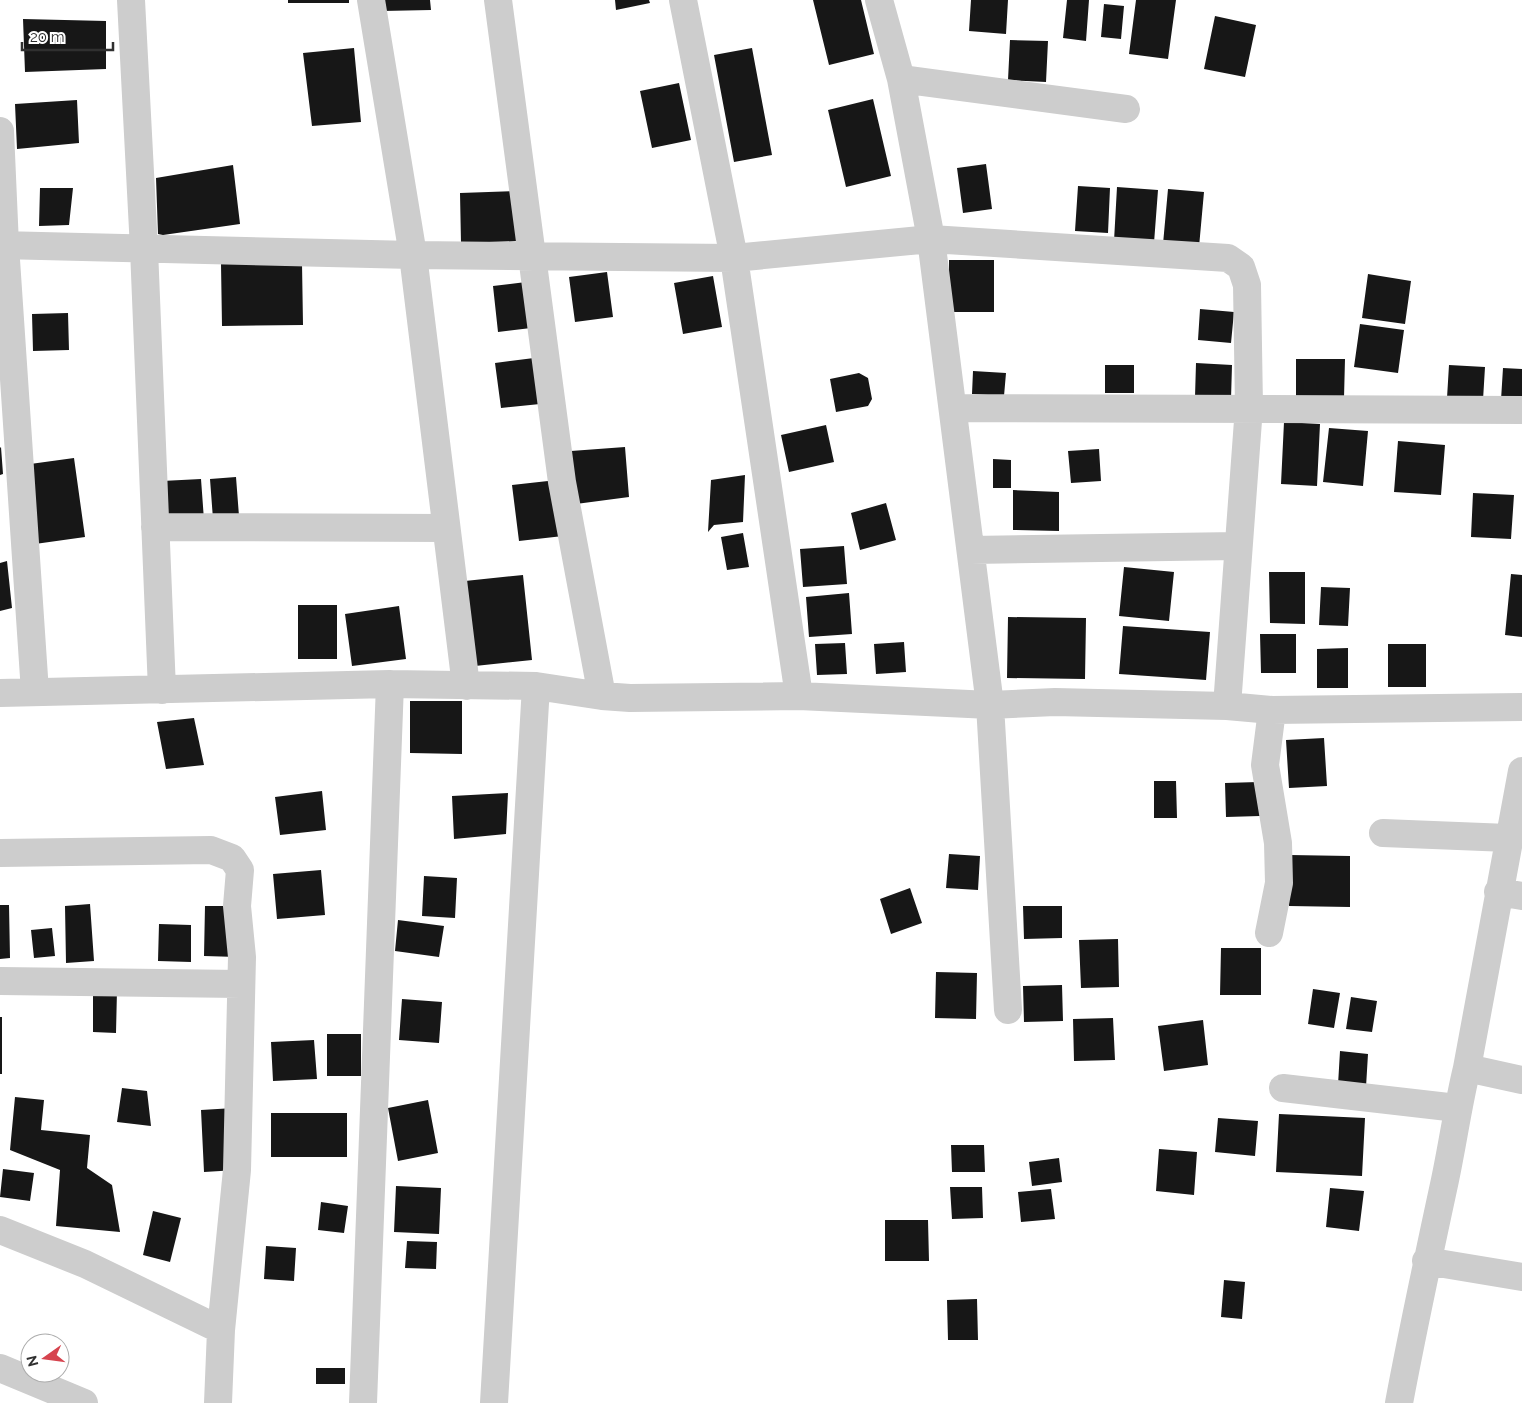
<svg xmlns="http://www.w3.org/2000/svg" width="1522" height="1403" viewBox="0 0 1522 1403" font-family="Raleway,sans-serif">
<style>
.building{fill:#171717}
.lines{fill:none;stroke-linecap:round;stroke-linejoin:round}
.minor{stroke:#cdcdcd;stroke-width:28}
</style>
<rect width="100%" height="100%" fill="#fff"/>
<!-- building -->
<path class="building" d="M 288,0 L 349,0 L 349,3 L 288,3 Z
M 381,0 L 430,0 L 431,10 L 382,11 Z
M 615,0 L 649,0 L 650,3 L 616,10 Z
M 813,0 L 861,0 L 874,54 L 829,65 Z
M 971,0 L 1008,0 L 1006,34 L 969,31 Z
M 1067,0 L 1089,0 L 1086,41 L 1063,38 Z
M 1136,0 L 1176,0 L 1168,59 L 1129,54 Z
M 1104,4 L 1124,6 L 1121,39 L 1101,37 Z
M 1215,16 L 1256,25 L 1245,77 L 1204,69 Z
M 23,19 L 106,21 L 106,69 L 25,72 Z
M 1010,40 L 1048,41 L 1046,82 L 1008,80 Z
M 354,48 L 361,122 L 312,126 L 303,53 Z
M 752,48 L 772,155 L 734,162 L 714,55 Z
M 679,83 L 691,140 L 652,148 L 640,91 Z
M 873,99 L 891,176 L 846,187 L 828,110 Z
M 77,100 L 79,143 L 17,149 L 15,104 Z
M 986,164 L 992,209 L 963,213 L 957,168 Z
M 233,165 L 240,224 L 163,235 L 158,234 L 156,178 Z
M 1078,186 L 1110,188 L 1108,233 L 1075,231 Z
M 1117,187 L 1158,190 L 1154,243 L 1114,241 Z
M 40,188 L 73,188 L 69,225 L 39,226 Z
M 1168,189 L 1204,192 L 1199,247 L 1163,244 Z
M 518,191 L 519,241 L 461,243 L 460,193 Z
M 949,260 L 994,260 L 994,312 L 949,312 Z
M 302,263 L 303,325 L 222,326 L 221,264 Z
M 607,272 L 613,317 L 575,322 L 569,277 Z
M 1368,274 L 1411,281 L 1405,324 L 1362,318 Z
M 713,276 L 722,327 L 683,334 L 674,283 Z
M 526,282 L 531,328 L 498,332 L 493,286 Z
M 1200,309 L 1234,312 L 1231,343 L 1198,340 Z
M 68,313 L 69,350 L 33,351 L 32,314 Z
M 1360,324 L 1404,330 L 1398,373 L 1354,367 Z
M 534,358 L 540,404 L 501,408 L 495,363 Z
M 1296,359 L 1345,359 L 1344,398 L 1296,398 Z
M 1196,363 L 1232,365 L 1231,399 L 1195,397 Z
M 1105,365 L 1134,365 L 1134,393 L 1105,393 Z
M 1449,365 L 1485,367 L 1483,400 L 1447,398 Z
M 1503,368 L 1522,369 L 1522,402 L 1501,400 Z
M 973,371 L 1006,373 L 1004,396 L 972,394 Z
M 859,373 L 868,378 L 872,399 L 868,406 L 836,412 L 830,379 Z
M 1284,422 L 1320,424 L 1317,486 L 1281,484 Z
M 826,425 L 834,462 L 789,472 L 781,435 Z
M 1329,428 L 1368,431 L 1363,486 L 1323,482 Z
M 1398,441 L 1445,445 L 1441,495 L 1394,492 Z
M 1,447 L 3,474 L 0,475 L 0,448 Z
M 625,447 L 629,497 L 576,504 L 571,451 Z
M 1099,449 L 1101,481 L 1071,483 L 1068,451 Z
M 74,458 L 85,537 L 35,544 L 23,465 Z
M 993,459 L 1011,460 L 1011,488 L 993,488 Z
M 745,475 L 743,522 L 714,525 L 708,532 L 711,480 Z
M 236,477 L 239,516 L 213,519 L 210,479 Z
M 201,479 L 204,520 L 166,523 L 162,481 Z
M 557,480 L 563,536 L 519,541 L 512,485 Z
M 1013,490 L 1059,492 L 1059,531 L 1013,530 Z
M 1473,493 L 1514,495 L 1511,539 L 1471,537 Z
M 886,503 L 896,540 L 860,550 L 851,513 Z
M 743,533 L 749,567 L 727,570 L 721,537 Z
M 844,546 L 847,584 L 803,587 L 800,549 Z
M 7,561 L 12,608 L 0,611 L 0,563 Z
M 1124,567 L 1174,572 L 1169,621 L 1119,616 Z
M 1269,572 L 1305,572 L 1305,624 L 1270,623 Z
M 1511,574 L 1522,575 L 1522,637 L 1505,635 Z
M 523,575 L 532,660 L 475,666 L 465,581 Z
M 1321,587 L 1350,588 L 1348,626 L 1319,625 Z
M 849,593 L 852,634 L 809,637 L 806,597 Z
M 298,605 L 337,605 L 337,659 L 298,659 Z
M 399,606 L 406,659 L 352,666 L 345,614 Z
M 1008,617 L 1086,618 L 1085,679 L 1007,678 Z
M 1123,626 L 1210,632 L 1206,680 L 1119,674 Z
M 1260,634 L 1296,634 L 1296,673 L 1261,673 Z
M 904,642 L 906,672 L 876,674 L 874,644 Z
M 845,643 L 847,674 L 817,675 L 815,644 Z
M 1388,644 L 1426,644 L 1426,687 L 1388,687 Z
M 1348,648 L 1348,688 L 1317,688 L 1317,649 Z
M 410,701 L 462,701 L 462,754 L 410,753 Z
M 194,718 L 204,765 L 166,769 L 157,722 Z
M 1324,738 L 1327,786 L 1289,788 L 1286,740 Z
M 1154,781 L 1176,781 L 1177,818 L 1154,818 Z
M 1258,782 L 1260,816 L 1226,817 L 1225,783 Z
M 322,791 L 326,830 L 280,835 L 275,797 Z
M 508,793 L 506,834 L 454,839 L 452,796 Z
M 949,854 L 980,856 L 978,890 L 946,888 Z
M 1290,855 L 1350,856 L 1350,907 L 1289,906 Z
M 321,870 L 325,915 L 277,919 L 273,874 Z
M 424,876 L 457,878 L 455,918 L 422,916 Z
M 910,888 L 922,923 L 891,934 L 880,899 Z
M 90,904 L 94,961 L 66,963 L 65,906 Z
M 0,905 L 9,905 L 10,958 L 0,959 Z
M 205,906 L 237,906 L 238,957 L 204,956 Z
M 1023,906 L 1062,906 L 1062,938 L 1024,939 Z
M 398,920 L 444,926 L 439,957 L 395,951 Z
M 159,924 L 191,925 L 191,962 L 158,961 Z
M 52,928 L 55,956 L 34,958 L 31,930 Z
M 1118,939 L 1119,987 L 1081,988 L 1079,940 Z
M 1221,948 L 1261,948 L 1261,995 L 1220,995 Z
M 936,972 L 977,973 L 976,1019 L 935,1018 Z
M 1062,985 L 1063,1021 L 1024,1022 L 1023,986 Z
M 93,989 L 117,990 L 116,1033 L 93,1032 Z
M 1313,989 L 1340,993 L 1334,1028 L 1308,1024 Z
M 1351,997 L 1377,1001 L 1372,1032 L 1346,1029 Z
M 402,999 L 442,1002 L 439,1043 L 399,1040 Z
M 0,1017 L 2,1017 L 2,1074 L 0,1074 Z
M 1113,1018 L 1115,1060 L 1074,1061 L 1073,1019 Z
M 1203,1020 L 1208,1065 L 1164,1071 L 1158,1026 Z
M 327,1034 L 361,1034 L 361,1076 L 327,1076 Z
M 314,1040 L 317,1079 L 273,1081 L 271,1042 Z
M 1340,1051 L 1368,1054 L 1366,1087 L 1338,1085 Z
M 122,1088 L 147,1091 L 151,1126 L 117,1122 Z
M 15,1097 L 44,1100 L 41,1130 L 90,1135 L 87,1168 L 112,1185 L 120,1232 L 56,1226 L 60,1170 L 10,1150 Z
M 428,1100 L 438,1153 L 398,1161 L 388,1108 Z
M 234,1108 L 237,1170 L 204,1172 L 201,1110 Z
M 271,1113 L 347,1113 L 347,1157 L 271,1157 Z
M 1279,1114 L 1365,1118 L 1362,1176 L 1276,1172 Z
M 1218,1118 L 1258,1121 L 1255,1156 L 1215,1152 Z
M 951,1145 L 984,1145 L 985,1172 L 952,1172 Z
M 1159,1149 L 1197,1152 L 1194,1195 L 1156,1191 Z
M 1059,1158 L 1062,1182 L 1032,1186 L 1029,1162 Z
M 3,1169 L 34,1173 L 30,1201 L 0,1197 Z
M 396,1186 L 441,1188 L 439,1234 L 394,1232 Z
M 950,1187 L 982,1187 L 983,1218 L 952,1219 Z
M 1330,1188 L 1364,1191 L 1359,1231 L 1326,1227 Z
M 1051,1189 L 1055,1219 L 1021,1222 L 1018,1192 Z
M 321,1202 L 348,1206 L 344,1233 L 318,1230 Z
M 153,1211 L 181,1218 L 170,1262 L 143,1255 Z
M 885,1220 L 928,1220 L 929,1261 L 885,1261 Z
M 407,1241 L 437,1242 L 436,1269 L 405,1268 Z
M 266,1246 L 296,1248 L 294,1281 L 264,1279 Z
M 1224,1280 L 1245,1282 L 1242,1319 L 1221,1317 Z
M 977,1299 L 978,1340 L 948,1340 L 947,1300 Z
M 316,1368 L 345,1368 L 345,1384 L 316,1384 Z"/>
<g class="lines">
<!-- minor -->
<path class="minor" d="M 131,0 L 144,249 L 162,690
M 371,0 L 413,255 L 466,686
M 498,0 L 562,482 L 602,696
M 683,0 L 734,258 L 799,696
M 879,0 L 901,79 L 931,239 L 990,705 L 1008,1010
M 901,79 L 1126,109
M 0,131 L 5,245 L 35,692
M 0,245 L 413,255 L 734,258 L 931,239 L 1228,258 L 1241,267 L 1247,285 L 1249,407 L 1227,706
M 953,408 L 1522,410
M 155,527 L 446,528
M 971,550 L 1237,546
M 0,693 L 390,684 L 536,686 L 602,696 L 630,698 L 799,696 L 990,705 L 1055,702 L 1227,706 L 1272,710 L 1522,707
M 1383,833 L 1508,838
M 0,853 L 211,850 L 232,858 L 240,870 L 237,906 L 242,957 L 237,1170 L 221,1330 L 218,1403
M 1498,892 L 1522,896
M 1269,933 L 1279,883 L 1278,843 L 1265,765 L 1272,710
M 0,981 L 241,984
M 1467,1068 L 1522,1080
M 1283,1088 L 1457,1108
M 0,1230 L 85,1264 L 221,1330
M 1426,1261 L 1522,1277
M 0,1368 L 84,1403
M 363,1403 L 390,684
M 494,1403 L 536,686
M 1399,1403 C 1413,1328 1429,1254 1445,1180 C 1453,1142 1458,1105 1467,1068 L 1522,771"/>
</g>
<!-- north arrow -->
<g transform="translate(45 1358) rotate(256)"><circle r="24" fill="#ffffff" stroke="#acacac"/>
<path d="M0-4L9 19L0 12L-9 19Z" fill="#d6434e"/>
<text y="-8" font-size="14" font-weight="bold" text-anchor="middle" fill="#303030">N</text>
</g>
<!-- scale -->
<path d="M22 42v8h91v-8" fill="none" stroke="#303030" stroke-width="2.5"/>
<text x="30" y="42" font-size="15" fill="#303030" stroke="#ffffff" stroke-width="4" paint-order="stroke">20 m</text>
</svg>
